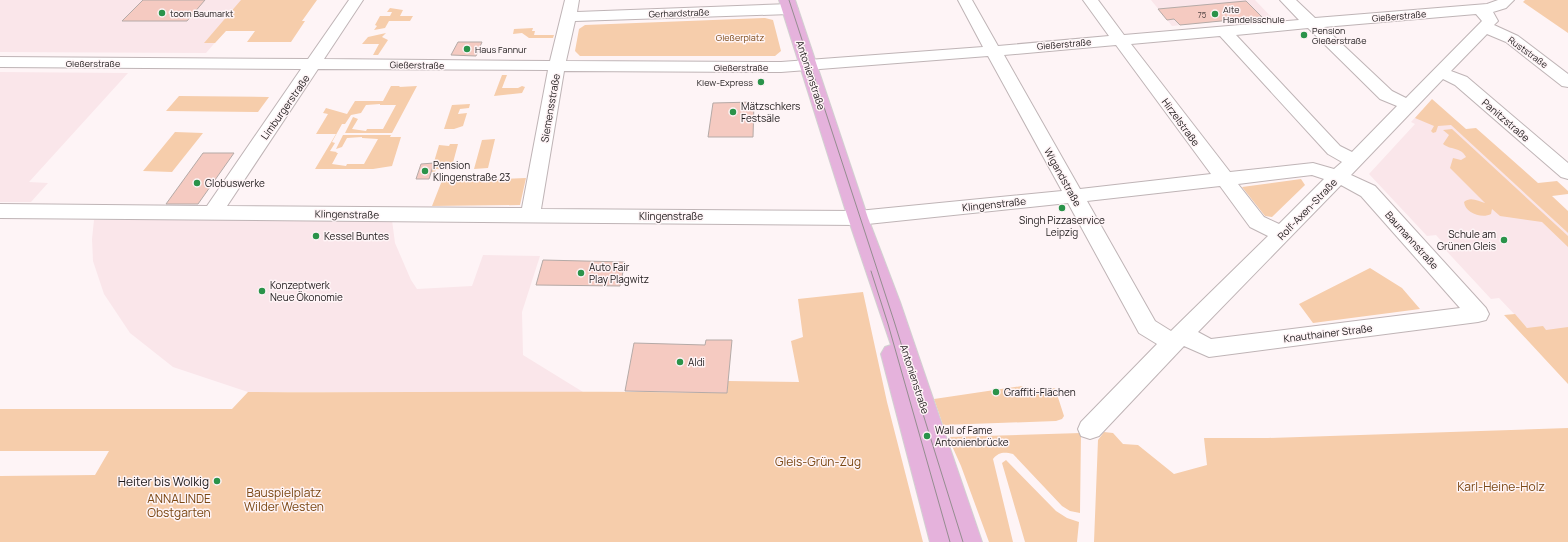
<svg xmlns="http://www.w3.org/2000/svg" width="1568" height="542" viewBox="0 0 1568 542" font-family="Manrope,sans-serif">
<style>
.built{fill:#fae6ea}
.green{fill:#f6cdab}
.building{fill:#f5cac1;stroke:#b5aaa7}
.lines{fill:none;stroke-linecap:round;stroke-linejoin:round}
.minor-casing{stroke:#bfb4b6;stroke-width:2}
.major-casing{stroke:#d2d1d1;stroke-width:2}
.minor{fill:#fff;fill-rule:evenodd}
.major{fill:#e5b2dc;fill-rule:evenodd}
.tram{stroke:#948d8f;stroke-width:1}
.poi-dot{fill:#2a934a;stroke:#fef4f6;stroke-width:1.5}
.labels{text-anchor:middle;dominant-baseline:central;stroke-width:3;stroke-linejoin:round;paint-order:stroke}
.number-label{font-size:8px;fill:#534544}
.far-poi-label{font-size:9px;fill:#1d191a;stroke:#fef4f6;text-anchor:start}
.far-street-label{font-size:9px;fill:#1d191a;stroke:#fef4f6}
.far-park-label{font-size:9px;fill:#7b4814;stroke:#fef4f6}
.street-label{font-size:10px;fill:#1d191a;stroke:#fef4f6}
.poi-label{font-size:10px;fill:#1d191a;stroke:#fef4f6;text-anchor:start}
.near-park-label{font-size:12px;fill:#7b4814;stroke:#fef4f6}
.near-poi-label{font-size:12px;fill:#1d191a;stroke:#fef4f6;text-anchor:end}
</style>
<rect width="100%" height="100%" fill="#fef4f6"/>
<!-- built -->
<path class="built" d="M 0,0 L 252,0 L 206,53 L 0,52 Z
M 1151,0 L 1255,0 L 1275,21 L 1262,17 L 1172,26 Z
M 0,72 L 128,73 L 29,182 L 48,183 L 31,202 L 0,202 Z
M 1422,110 L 1453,118 L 1468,131 L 1459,132 L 1568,233 L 1568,371 L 1499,298 L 1491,299 L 1440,244 L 1443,243 L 1436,235 L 1427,236 L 1369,174 L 1415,124 L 1411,122 Z
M 94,220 L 392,220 L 395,243 L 411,280 L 417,289 L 472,286 L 483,255 L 540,256 L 522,312 L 523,355 L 583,392 L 248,392 L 173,367 L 130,333 L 104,294 L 93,261 L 92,239 Z"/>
<!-- green -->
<path class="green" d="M 241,0 L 317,0 L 302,21 L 305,21 L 291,42 L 247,42 L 255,31 L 226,31 L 215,43 L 204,43 Z
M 1525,0 L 1568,0 L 1568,33 L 1523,2 Z
M 390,8 L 403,10 L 400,16 L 413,16 L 410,21 L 389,21 L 385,28 L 374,30 L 377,26 L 375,25 L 380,16 L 390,16 L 392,12 L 387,12 Z
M 765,18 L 773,20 L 781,51 L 775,56 L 580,56 L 575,51 L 579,29 L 585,25 Z
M 533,28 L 532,31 L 535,31 L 534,35 L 554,35 L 553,38 L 529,38 L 522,33 L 513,34 L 514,29 Z
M 386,33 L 382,37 L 388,40 L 378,55 L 373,55 L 379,44 L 362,44 L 368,37 Z
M 502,75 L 507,75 L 502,88 L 518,88 L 522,86 L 525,87 L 522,93 L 494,96 Z
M 391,86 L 400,86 L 399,87 L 417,86 L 392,133 L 345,133 L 353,117 L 358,119 L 352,129 L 366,131 L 367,129 L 383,129 L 396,105 L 380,105 L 380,104 L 366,105 L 361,113 L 351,115 L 345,124 L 342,124 L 332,142 L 335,143 L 330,151 L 337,152 L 336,153 L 338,153 L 332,164 L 346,166 L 347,164 L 364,164 L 378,139 L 362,138 L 362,137 L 347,138 L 342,147 L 336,149 L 343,135 L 391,135 L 390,137 L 401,137 L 392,166 L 373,169 L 315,169 L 336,134 L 316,134 L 328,114 L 323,113 L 326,108 L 347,114 L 355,101 L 383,101 Z
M 179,96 L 268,97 L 269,97 L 258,112 L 166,111 Z
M 1432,99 L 1466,129 L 1476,128 L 1538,183 L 1557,181 L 1568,191 L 1568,194 L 1552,196 L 1568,211 L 1568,233 L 1451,125 L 1438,126 L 1436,132 L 1433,133 L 1431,131 L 1434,126 L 1415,118 Z
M 470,104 L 469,108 L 460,109 L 458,114 L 467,113 L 463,126 L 454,129 L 444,129 L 452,105 Z
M 1452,129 L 1568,236 L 1568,247 L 1542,222 L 1500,216 L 1492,209 L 1491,214 C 1482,219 1465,213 1464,202 C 1470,196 1479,201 1485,203 L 1450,168 L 1453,158 L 1461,160 L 1466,157 C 1461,147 1450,150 1443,144 L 1449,135 L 1443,130 Z
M 175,132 L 203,133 L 172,172 L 143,171 Z
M 495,139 L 488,168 L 474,169 L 482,140 Z
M 450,144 L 458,144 L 451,170 L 436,169 L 435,172 L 431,172 L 439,145 L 449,146 Z
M 490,177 L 499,179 L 526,178 L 520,205 L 432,206 L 443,178 Z
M 1301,179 L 1305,185 L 1272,217 L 1265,216 L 1242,187 Z
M 1370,268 L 1402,288 L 1420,309 L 1313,323 L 1299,304 Z
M 863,292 L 887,402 L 923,542 L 0,542 L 0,476 L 95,475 L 109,451 L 0,451 L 0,409 L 232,409 L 248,392 C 408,393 567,390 727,393 L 728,381 L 799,382 L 791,341 L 803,337 L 798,299 Z
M 1515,314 L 1527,328 L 1543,326 L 1546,330 L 1568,327 L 1568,384 L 1504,315 Z
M 1022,386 L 1027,392 L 1055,388 L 1064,416 L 1062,419 L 1056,421 L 943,425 L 934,399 Z
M 1568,428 L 1568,542 L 1094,542 L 1098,440 L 1104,432 L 1113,433 L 1123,444 L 1138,445 L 1174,474 L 1207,465 L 1204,438 L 1268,438 Z
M 1081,433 L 1080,513 L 1070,511 L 1062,506 L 1013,454 C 1004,452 999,452 993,459 L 1013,542 L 989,542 L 961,466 L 948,437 Z
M 1006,460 L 1056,511 L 1067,518 L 1079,522 L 1077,542 L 1025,542 L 1002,463 Z"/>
<!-- building -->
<path class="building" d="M 143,0 L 205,0 L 187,21 L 122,21 Z
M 1246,1 L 1262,17 L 1180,25 L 1174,19 L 1167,20 L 1158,9 Z
M 458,42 L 482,42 L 476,56 L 451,55 Z
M 754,102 L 753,137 L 708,137 L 713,103 Z
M 203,153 L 234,153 L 198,204 L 166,204 Z
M 434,163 L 429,179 L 416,179 L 421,164 Z
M 543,260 L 625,262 L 620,286 L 536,285 Z
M 706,340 L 732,340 L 727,393 L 625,391 L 634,343 L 705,345 Z"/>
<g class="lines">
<!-- minor casing -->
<g class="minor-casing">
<path id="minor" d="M 349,0 L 363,0 L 324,59 L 550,61 L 565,0 L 579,0 L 577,12 L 790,4 L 795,6 L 798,9 L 795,12 L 790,14 L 575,21 L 566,61 L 781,62 L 983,47 L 958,0 L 972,0 L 998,46 L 1109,36 L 1083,0 L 1098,0 L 1124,35 L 1299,20 L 1280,0 L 1296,0 L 1315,18 L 1487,4 L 1498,0 L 1514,0 L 1506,8 L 1493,12 L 1498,21 L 1494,25 L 1518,36 L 1568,74 L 1568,87 L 1562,86 L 1506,42 L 1487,34 L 1451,71 L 1467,77 L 1568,163 L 1568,179 L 1561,177 L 1455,85 L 1443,79 L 1351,175 L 1375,186 L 1486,308 L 1489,314 L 1486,320 L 1478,322 L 1209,357 L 1184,346 L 1099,436 L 1090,439 L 1081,436 L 1078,429 L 1081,422 L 1157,344 L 1139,333 L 1068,203 L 858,225 L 0,218 L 0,204 L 207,206 L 301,69 L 0,67 L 0,57 L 308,59 ZM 1476,14 L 1482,21 L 1406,98 L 1392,91 L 1324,27 ZM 1308,28 L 1380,99 L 1397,106 L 1352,152 L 1340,146 L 1236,35 ZM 1220,36 L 1328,154 L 1342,162 L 1334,169 L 1313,163 L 1230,172 L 1131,44 ZM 1116,45 L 1211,174 L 1080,189 L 1004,55 ZM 988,56 L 1062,191 L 858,211 L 541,209 L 564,71 L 781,72 ZM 318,69 L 548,70 L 522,208 L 227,206 ZM 1312,175 L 1324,179 L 1279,224 L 1264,217 L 1238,184 ZM 1341,185 L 1361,196 L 1460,308 L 1211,339 L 1198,332 ZM 1220,186 L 1250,227 L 1268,236 L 1171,331 L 1155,321 L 1087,201 Z"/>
</g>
<!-- major casing -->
<g class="major-casing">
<path id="major" d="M 779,0 L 795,0 L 868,218 L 900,302 L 982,542 L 930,542 L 881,354 L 885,347 L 891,345 L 848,218 Z"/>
</g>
<!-- minor -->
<use href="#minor" class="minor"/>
<!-- major -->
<use href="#major" class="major"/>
<!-- tram -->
<path class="tram" d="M 789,0 L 894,321 L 963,542
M 871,271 L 888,324 L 950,542"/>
</g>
<!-- markers -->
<g class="poi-dot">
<circle cx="162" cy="13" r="4"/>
<circle cx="1215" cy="14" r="4"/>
<circle cx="1304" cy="35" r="4"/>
<circle cx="467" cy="49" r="4"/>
<circle cx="761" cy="82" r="4"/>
<circle cx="733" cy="112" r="4"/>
<circle cx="425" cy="171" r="4"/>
<circle cx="197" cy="183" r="4"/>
<circle cx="1062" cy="208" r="4"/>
<circle cx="316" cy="236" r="4"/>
<circle cx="1504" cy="240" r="4"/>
<circle cx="581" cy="273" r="4"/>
<circle cx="262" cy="291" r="4"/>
<circle cx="680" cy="362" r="4"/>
<circle cx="996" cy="392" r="4"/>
<circle cx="927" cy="436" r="4"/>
<circle cx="217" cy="481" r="4"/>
</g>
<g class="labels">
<!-- number labels -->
<g class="number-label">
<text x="1202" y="14">75</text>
</g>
<!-- far-poi labels -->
<g class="far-poi-label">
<text x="1223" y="9">Alte<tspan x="1223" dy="10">Handelsschule</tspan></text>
<text x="170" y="13">toom Baumarkt</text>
<text x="1312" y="30">Pension<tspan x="1312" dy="10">Gießerstraße</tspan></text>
<text x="475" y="49">Haus Fannur</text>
<text x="753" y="82" text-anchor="end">Kiew-Express</text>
</g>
<!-- far-street labels -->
<g class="far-street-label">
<text transform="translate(679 13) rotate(-2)">Gerhardstraße</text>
<text transform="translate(1399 16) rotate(-5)">Gießerstraße</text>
<text transform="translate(1064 44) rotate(-5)">Gießerstraße</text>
<text transform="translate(1528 52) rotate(36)">Ruststraße</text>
<text x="93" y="63">Gießerstraße</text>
<text transform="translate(417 65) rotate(1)">Gießerstraße</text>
<text x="741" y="67">Gießerstraße</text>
</g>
<!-- far-park labels -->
<g class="far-park-label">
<text x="740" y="37">Gießerplatz</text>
</g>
<!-- street labels -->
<g class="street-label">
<text transform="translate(811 75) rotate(72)">Antonienstraße</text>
<text transform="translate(285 107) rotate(-55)">Limburgerstraße</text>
<text transform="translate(550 108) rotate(-80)">Siemensstraße</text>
<text transform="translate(1506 120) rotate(41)">Panitzstraße</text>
<text transform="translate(1181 122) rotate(54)">Hirzelstraße</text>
<text transform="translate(1063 177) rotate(61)">Wigandstraße</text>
<text transform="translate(994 204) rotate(-6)">Klingenstraße</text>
<text transform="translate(1307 209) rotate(-46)">Rolf-Axen-Straße</text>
<text transform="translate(347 214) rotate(1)">Klingenstraße</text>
<text x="671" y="216">Klingenstraße</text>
<text transform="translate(1412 240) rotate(48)">Baumannstraße</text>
<text transform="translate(1328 333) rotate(-7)">Knauthainer Straße</text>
<text transform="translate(915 379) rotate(72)">Antonienstraße</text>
</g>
<!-- poi labels -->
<g class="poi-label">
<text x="741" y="106">Mätzschkers<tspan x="741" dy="12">Festsäle</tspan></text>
<text x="433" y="165">Pension<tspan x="433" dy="12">Klingenstraße 23</tspan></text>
<text x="205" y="183">Globuswerke</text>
<text x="1062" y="220" text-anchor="middle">Singh Pizzaservice<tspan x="1062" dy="12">Leipzig</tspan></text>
<text x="1496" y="234" text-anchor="end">Schule am<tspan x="1496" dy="12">Grünen Gleis</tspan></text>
<text x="324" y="236">Kessel Buntes</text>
<text x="589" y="267">Auto Fair<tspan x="589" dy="12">Play Plagwitz</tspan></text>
<text x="270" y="285">Konzeptwerk<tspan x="270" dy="12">Neue Ökonomie</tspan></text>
<text x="688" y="362">Aldi</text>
<text x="1004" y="392">Graffiti-Flächen</text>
<text x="935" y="430">Wall of Fame<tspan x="935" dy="12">Antonienbrücke</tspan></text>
</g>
<!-- near-park labels -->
<g class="near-park-label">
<text x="818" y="461">Gleis-Grün-Zug</text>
<text x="1501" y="486">Karl-Heine-Holz</text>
<text x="284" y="492">Bauspielplatz<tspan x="284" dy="14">Wilder Westen</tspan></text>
<text x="179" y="498">ANNALINDE<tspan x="179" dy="14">Obstgarten</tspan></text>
</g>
<!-- near-poi labels -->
<g class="near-poi-label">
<text x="209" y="481">Heiter bis Wolkig</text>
</g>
</g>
</svg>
